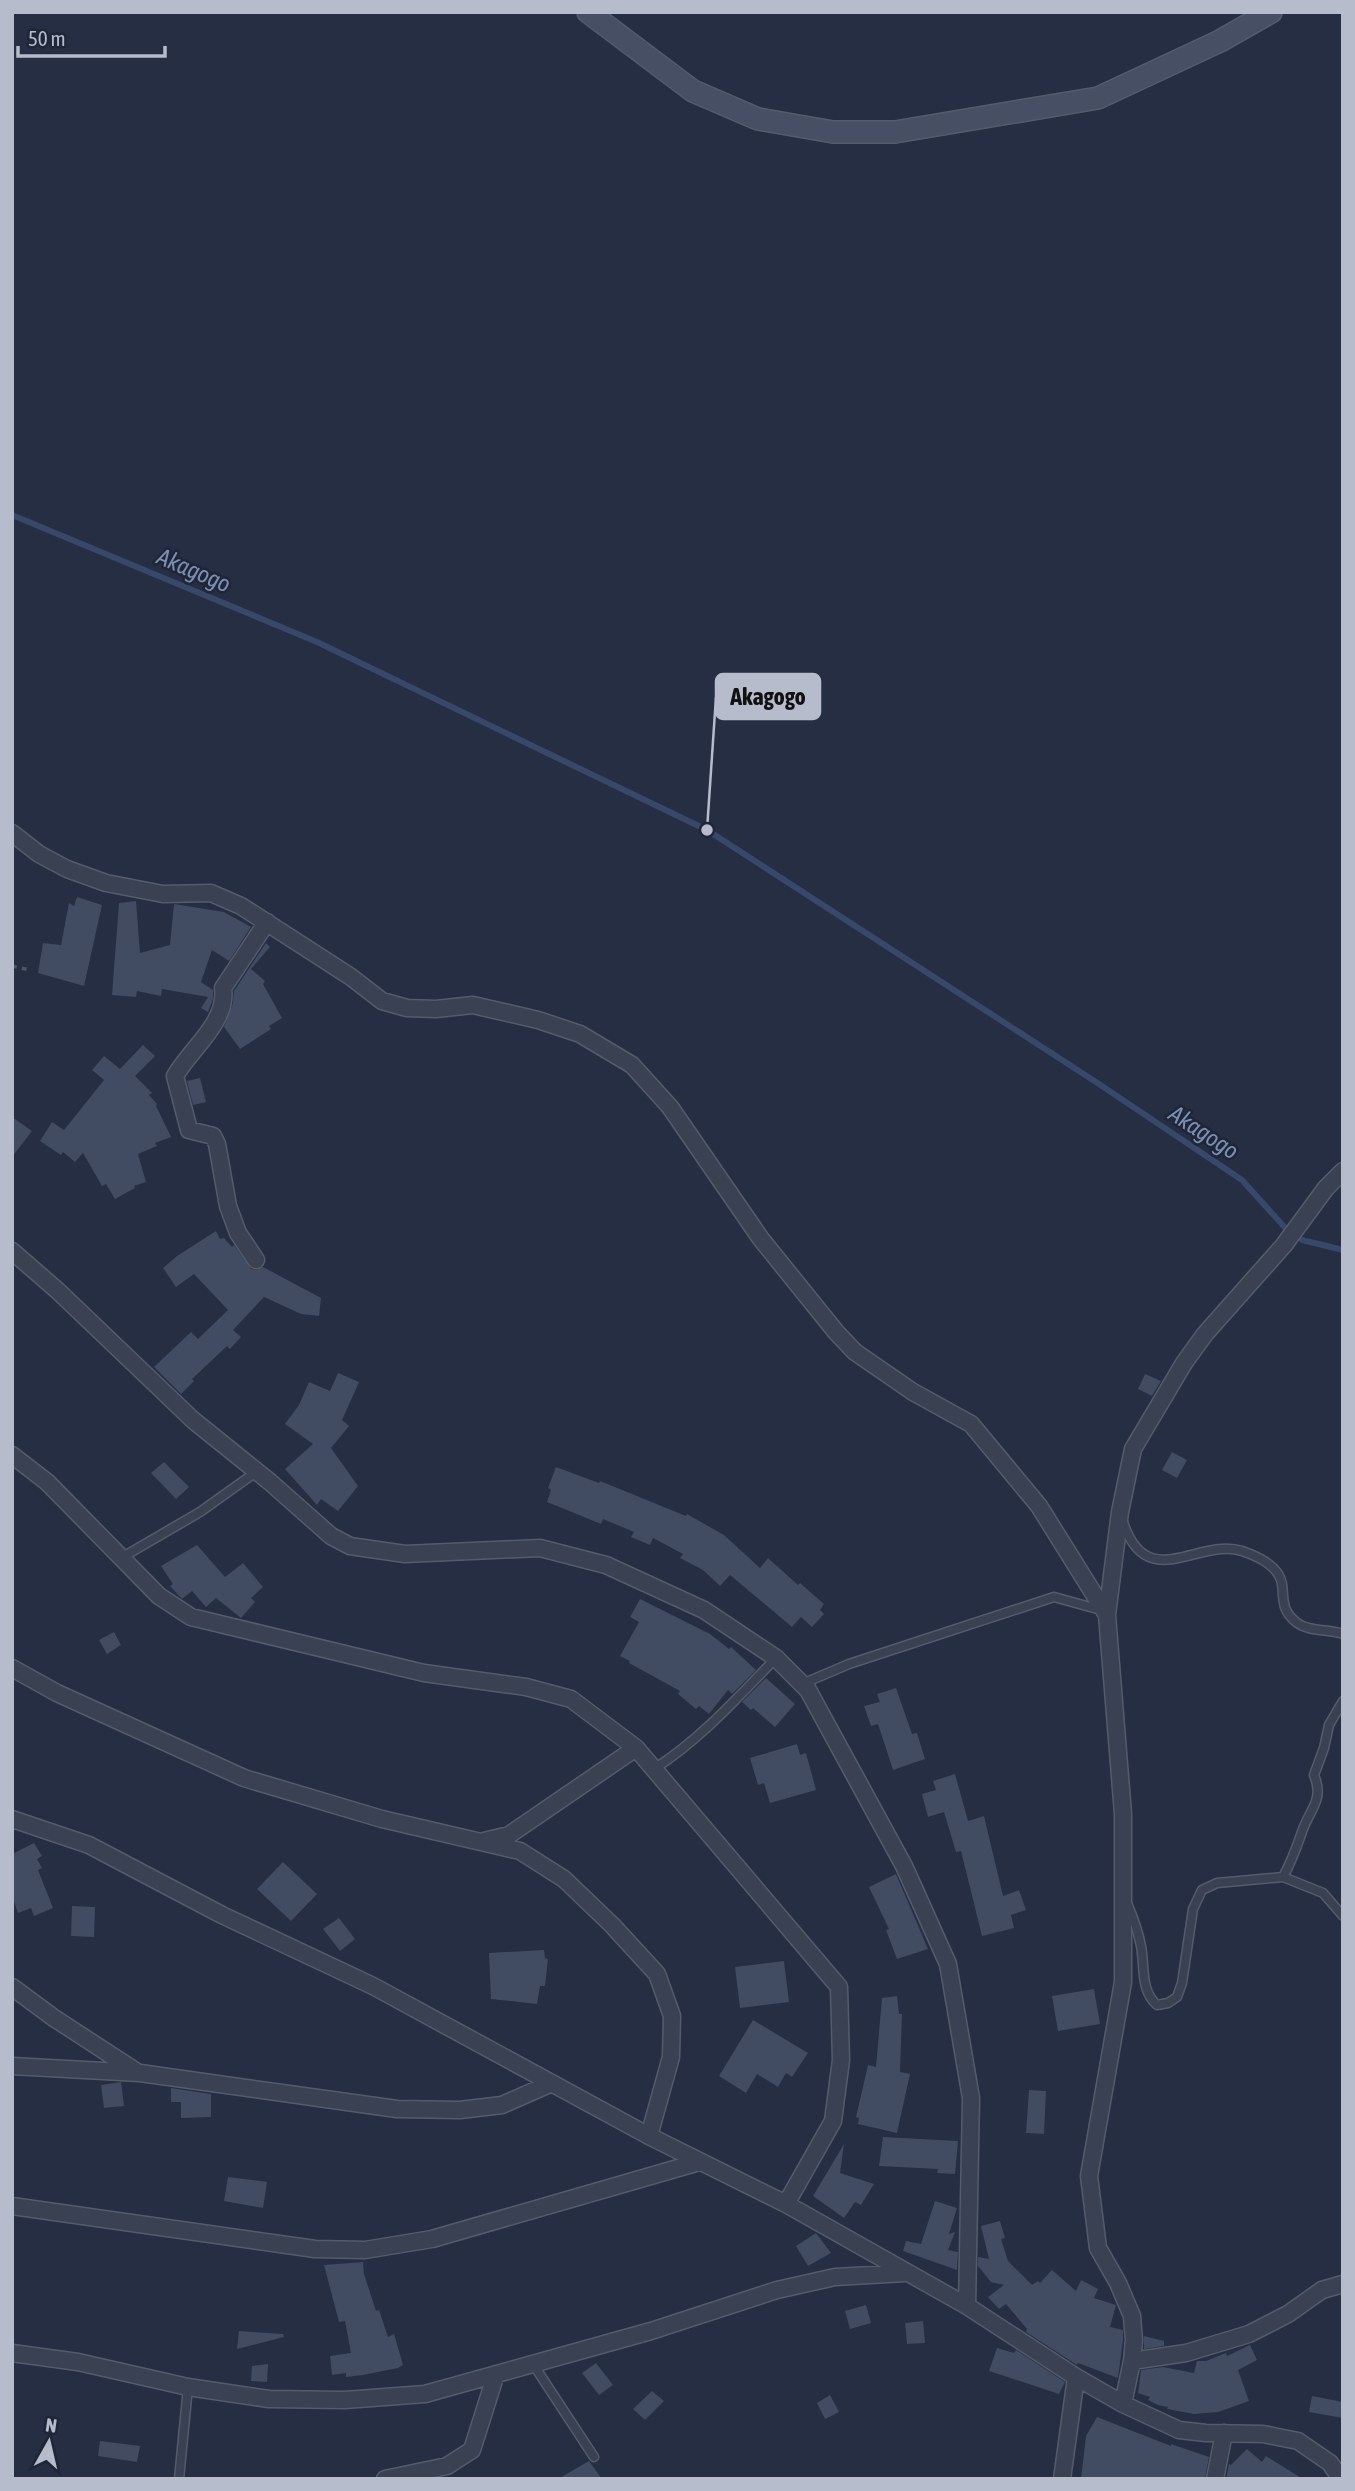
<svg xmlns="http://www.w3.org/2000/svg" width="1355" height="2491" viewBox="0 0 1355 2491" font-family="'Asap Condensed',sans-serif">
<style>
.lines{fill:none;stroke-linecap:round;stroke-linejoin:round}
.stream{stroke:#38486a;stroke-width:6}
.building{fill:#414b62}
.lane-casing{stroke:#545c6c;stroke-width:11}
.street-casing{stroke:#545c6c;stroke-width:19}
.secondary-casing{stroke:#545c6c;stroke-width:24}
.path{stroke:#455a60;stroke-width:3.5;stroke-dasharray:5 5;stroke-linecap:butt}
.lane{stroke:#394152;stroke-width:8}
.street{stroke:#394152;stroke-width:16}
.secondary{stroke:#474f65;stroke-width:21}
.labels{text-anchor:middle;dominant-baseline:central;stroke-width:5;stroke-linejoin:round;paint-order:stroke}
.water-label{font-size:24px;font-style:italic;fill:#7c8eb4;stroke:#1e2637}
.leader{fill:none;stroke:#b6bccc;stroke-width:2.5}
.callout-dot{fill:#b6bccc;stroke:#1e2637;stroke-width:2.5}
.callout{fill:#b6bccc;stroke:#b6bccc;stroke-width:2.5}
.callout-label{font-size:24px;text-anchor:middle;font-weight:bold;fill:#111}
</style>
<rect width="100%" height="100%" fill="#252e42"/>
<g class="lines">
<!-- stream -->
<path class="stream" d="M 12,515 L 317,642 L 707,830 L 1096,1082 L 1242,1180 L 1287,1230
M 1302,1240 L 1343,1250"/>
</g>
<!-- building -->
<path class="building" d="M 77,897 L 102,905 L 84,986 L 38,973 L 43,943 L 61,945 L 69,903 L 74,906 Z
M 136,901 L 140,953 L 170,945 L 174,904 L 224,912 L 251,927 L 229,961 L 212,950 L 201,982 L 213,990 L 213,999 L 208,1012 L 201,1008 L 208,997 L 162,989 L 161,996 L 137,991 L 136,997 L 112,995 L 119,903 Z
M 266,943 L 270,947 L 251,969 L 265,981 L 263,984 L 282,1018 L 269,1026 L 271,1029 L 240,1049 L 224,1027 L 233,1003 L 234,991 Z
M 143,1045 L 155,1056 L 135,1076 L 152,1093 L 149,1095 L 157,1104 L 156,1106 L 171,1137 L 155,1143 L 157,1146 L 138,1154 L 146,1182 L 134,1186 L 135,1188 L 115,1199 L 106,1184 L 102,1186 L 83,1153 L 75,1162 L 63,1152 L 61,1155 L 40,1141 L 52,1122 L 64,1130 L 104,1080 L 92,1070 L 104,1056 L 120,1069 Z
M 200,1078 L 206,1102 L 193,1105 L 187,1081 Z
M 12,1117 L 32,1131 L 12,1157 Z
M 216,1231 L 220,1239 L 224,1238 L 232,1247 L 234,1245 L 251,1269 L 257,1270 L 263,1267 L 321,1298 L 319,1316 L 301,1314 L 264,1297 L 233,1330 L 241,1337 L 230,1349 L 227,1346 L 192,1379 L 194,1381 L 181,1394 L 154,1367 L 191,1332 L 198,1339 L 228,1310 L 194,1274 L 176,1287 L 163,1268 L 177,1256 Z
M 338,1373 L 359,1382 L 342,1420 L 349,1426 L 331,1448 L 358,1486 L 338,1511 L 321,1499 L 317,1505 L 285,1469 L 313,1444 L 285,1424 L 299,1405 L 309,1382 L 330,1391 Z
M 1145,1374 L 1161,1381 L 1152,1396 L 1138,1389 Z
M 1172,1452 L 1187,1460 L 1177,1478 L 1162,1470 Z
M 164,1462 L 189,1487 L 176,1499 L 151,1473 Z
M 556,1467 L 599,1483 L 600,1481 L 686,1516 L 687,1514 L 724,1535 L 760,1568 L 768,1558 L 798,1585 L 800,1583 L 824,1604 L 820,1610 L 824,1614 L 812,1627 L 801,1617 L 792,1627 L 730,1575 L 720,1586 L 703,1570 L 680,1558 L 683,1554 L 653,1538 L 650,1545 L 631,1537 L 634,1532 L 603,1519 L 601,1524 L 547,1502 L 551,1490 L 548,1488 Z
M 197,1545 L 225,1577 L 243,1563 L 263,1587 L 251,1598 L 255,1602 L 241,1618 L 216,1598 L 206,1607 L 192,1591 L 182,1599 L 170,1586 L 173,1584 L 161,1566 Z
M 640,1599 L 710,1634 L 729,1649 L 731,1647 L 756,1670 L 732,1694 L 728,1690 L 709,1714 L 699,1706 L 696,1709 L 678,1694 L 680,1691 L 629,1663 L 630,1661 L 620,1656 L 639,1622 L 630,1617 Z
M 114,1632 L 121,1645 L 107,1654 L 99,1640 Z
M 766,1678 L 795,1704 L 775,1727 L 753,1708 L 751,1710 L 742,1702 Z
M 896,1688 L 912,1734 L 917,1733 L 925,1759 L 893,1770 L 878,1724 L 871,1726 L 864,1706 L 880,1702 L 877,1694 Z
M 797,1744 L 800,1755 L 806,1753 L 816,1790 L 770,1803 L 764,1783 L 758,1785 L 750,1758 Z
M 955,1774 L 968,1821 L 984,1816 L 1003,1896 L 1019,1890 L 1026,1910 L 1011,1915 L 1014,1928 L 982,1936 L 961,1851 L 956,1852 L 944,1812 L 928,1817 L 922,1794 L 936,1790 L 933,1781 Z
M 34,1843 L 42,1856 L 37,1859 L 42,1868 L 38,1870 L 53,1908 L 34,1916 L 31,1908 L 18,1913 L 12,1896 L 12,1854 Z
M 283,1862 L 317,1894 L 291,1921 L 257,1889 Z
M 896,1874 L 928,1949 L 897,1959 L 886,1930 L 889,1929 L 869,1887 Z
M 72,1906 L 95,1907 L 94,1937 L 71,1936 Z
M 339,1918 L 355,1939 L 340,1951 L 323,1929 Z
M 544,1950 L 545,1958 L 548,1959 L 545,1986 L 540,1986 L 537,2004 L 491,1999 L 489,1953 Z
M 784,1961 L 789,2002 L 740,2008 L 735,1967 Z
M 1094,1989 L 1100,2024 L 1058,2031 L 1052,1996 Z
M 897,1996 L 899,2014 L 902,2014 L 900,2072 L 910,2074 L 897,2133 L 858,2124 L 859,2118 L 856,2117 L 868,2065 L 876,2067 L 882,1998 Z
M 753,2020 L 808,2053 L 792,2077 L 786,2073 L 778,2087 L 757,2074 L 746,2093 L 719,2076 Z
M 121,2082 L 124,2106 L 104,2108 L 101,2085 Z
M 171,2088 L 211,2094 L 211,2117 L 181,2118 L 181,2102 L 171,2102 Z
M 1029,2090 L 1046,2091 L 1044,2134 L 1026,2133 Z
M 883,2137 L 958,2141 L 955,2174 L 937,2173 L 938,2169 L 879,2166 Z
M 844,2144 L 840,2173 L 874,2184 L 861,2205 L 855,2202 L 844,2218 L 813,2196 Z
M 228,2177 L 267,2182 L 263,2208 L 224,2201 Z
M 935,2201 L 957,2208 L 949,2234 L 955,2232 L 948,2250 L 958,2252 L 957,2270 L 903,2251 L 906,2241 L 921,2244 Z
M 1000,2221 L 1005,2238 L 1001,2239 L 1008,2261 L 1032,2285 L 1038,2281 L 1040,2283 L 1052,2270 L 1076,2291 L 1081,2280 L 1098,2289 L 1094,2298 L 1116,2305 L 1110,2327 L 1123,2330 L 1123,2340 L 1118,2378 L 1078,2363 L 1077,2365 L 1026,2332 L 1027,2329 L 1006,2304 L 999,2309 L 988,2297 L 1004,2285 L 991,2282 L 978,2266 L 978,2257 L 989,2259 L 981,2226 Z
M 816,2233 L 831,2253 L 808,2266 L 796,2246 Z
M 363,2262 L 364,2274 L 376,2311 L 379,2310 L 388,2337 L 394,2334 L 403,2365 L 398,2368 L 363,2375 L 346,2377 L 346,2373 L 332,2375 L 330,2356 L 351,2353 L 345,2321 L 339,2322 L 324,2265 Z
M 866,2305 L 871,2323 L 850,2329 L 845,2311 Z
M 923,2321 L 925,2343 L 907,2344 L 905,2323 Z
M 239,2331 L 283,2334 L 284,2337 L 237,2349 Z
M 1144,2336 L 1164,2341 L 1164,2346 L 1144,2349 Z
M 1250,2345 L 1257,2360 L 1238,2370 L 1249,2401 L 1218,2412 L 1194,2414 L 1167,2409 L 1168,2407 L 1158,2405 L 1148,2400 L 1150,2397 L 1138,2393 L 1141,2370 L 1163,2367 L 1194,2373 L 1197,2361 L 1206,2361 L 1226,2353 L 1227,2356 Z
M 997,2348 L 1014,2353 L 1016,2350 L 1065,2382 L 1059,2394 L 989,2371 Z
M 596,2363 L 613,2385 L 599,2395 L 582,2373 Z
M 268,2364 L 267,2382 L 251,2381 L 252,2366 Z
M 652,2391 L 664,2401 L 645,2420 L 633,2409 Z
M 830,2395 L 839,2412 L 825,2419 L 817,2403 Z
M 1312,2396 L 1343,2402 L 1343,2418 L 1309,2412 Z
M 1097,2417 L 1171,2446 L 1171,2444 L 1209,2457 L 1205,2479 L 1081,2479 L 1086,2436 Z
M 100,2441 L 140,2446 L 137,2462 L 98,2456 Z
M 1247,2449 L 1262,2462 L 1266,2456 L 1303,2479 L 1226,2479 L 1229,2464 L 1231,2465 Z
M 589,2461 L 602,2479 L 558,2479 Z"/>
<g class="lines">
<!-- lane casing -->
<g class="lane-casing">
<path id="lane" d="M 1123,1522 C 1147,1595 1199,1537 1242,1551 C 1257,1556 1279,1566 1282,1584 C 1284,1599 1281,1610 1296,1622 C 1308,1632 1329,1629 1343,1634
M 121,1558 L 200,1512 L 256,1472
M 802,1684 L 849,1664 L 1054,1597 L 1101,1610
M 654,1769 C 701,1739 738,1697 776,1658
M 1283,1877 C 1292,1861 1297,1846 1303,1829 C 1311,1808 1324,1799 1314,1775 L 1324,1748 L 1329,1725 L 1343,1701
M 1127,1903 C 1133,1917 1138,1931 1141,1946 C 1145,1967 1140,1990 1157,2005 L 1168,2003 L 1177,1997 L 1182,1983 L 1193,1909 L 1202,1890 L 1217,1883 L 1283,1877 L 1323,1893 L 1343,1916
M 533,2364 L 594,2457
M 179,2479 L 188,2387"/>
</g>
<!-- street casing -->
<g class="street-casing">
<path id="street" d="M 12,833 L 39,854 L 67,869 L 106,883 L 163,894 L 211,893 L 241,906 L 351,977 L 382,1001 L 407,1008 L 436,1009 L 473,1005 L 538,1020 L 580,1034 L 632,1065 L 670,1107 L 761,1239 L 836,1332 L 855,1352 L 913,1392 L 971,1424 L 1039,1506 L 1107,1615
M 12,1251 L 58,1291 L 193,1420 L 270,1482 L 331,1536 L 350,1546 L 405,1554 L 540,1548 L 606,1565 L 704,1610 L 776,1658 L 808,1690 L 904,1866 L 948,1964 L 971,2098 L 967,2306
M 256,1260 L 238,1233 L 228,1206 L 217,1144 L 213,1136 L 189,1130 L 175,1076 C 191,1048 228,1022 223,988 L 267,922
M 12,1455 L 47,1482 L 159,1596 L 191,1617 L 424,1673 L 526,1687 L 571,1699 L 636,1748 L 839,1987 L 841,2060 L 833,2121 L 786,2204
M 12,1668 L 57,1693 L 244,1778 L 382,1819 L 520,1851 L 564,1879 L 612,1925 L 657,1974 L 672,2016 L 671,2057 L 649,2136
M 12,1819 L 89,1845 L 222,1915 L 373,1986 L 649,2136 L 786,2204 L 967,2306 L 1076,2377 L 1123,2404 L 1179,2430 L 1206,2433 L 1263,2434 L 1298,2441 L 1330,2463 L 1341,2479
M 484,1841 L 509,1835 L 636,1748
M 12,1987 L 54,2018 L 137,2072
M 12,2066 L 140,2073 L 397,2109 L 460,2110 L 502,2105 L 552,2083
M 12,2206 L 315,2249 L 365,2250 L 432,2239 L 699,2162
M 12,2353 L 78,2362 L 188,2387 L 269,2399 L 345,2400 L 425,2394 L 651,2331 L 777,2290 L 835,2277 L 905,2273
M 1132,2361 L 1186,2353 L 1249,2334 L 1288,2314 L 1322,2290 L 1343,2284
M 1123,2404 L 1132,2361 L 1134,2340 L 1132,2316 L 1118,2283 L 1098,2248 L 1089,2176 L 1123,1982 L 1123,1814 L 1107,1615 L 1120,1512 L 1133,1449 L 1184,1363 L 1205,1334 L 1284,1245 L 1326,1188 L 1343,1171
M 385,2479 L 447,2466 L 472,2450 L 496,2374
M 1062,2479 L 1076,2377
M 1215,2479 L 1224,2433"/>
</g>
<!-- secondary casing -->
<g class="secondary-casing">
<path id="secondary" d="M 588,12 L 693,91 L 758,119 L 833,132 L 895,132 L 1098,98 L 1220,41 L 1271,12"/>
</g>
<!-- path -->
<path class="path" d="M 12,966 L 30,970"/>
<!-- lane -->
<use href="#lane" class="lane"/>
<!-- street -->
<use href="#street" class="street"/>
<!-- secondary -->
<use href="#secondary" class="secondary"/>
</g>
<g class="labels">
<!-- water labels -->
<g class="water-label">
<text transform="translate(194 570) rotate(23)">Akagogo</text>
<text transform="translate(1204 1132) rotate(33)">Akagogo</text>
</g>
</g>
<!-- callouts -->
<path class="leader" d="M707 830L716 697"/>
<circle class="callout-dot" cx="707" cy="830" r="7"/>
<rect class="callout" x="716" y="674" width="104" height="45" rx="7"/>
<g class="callout-label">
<text x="768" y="705">Akagogo</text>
</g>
<!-- border -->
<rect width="1355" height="2491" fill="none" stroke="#b6bccc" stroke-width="28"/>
<!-- north arrow -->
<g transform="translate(49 2442) rotate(8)" stroke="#1e2637" stroke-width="5" paint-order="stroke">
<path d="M0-5L12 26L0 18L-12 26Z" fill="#b6bccc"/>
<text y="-10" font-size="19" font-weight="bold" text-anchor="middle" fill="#b6bccc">N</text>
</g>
<!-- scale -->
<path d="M18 46v10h147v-10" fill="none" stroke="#b6bccc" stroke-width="3.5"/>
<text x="28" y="46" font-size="21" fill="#b6bccc" stroke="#1e2637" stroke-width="5" paint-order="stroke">50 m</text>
</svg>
